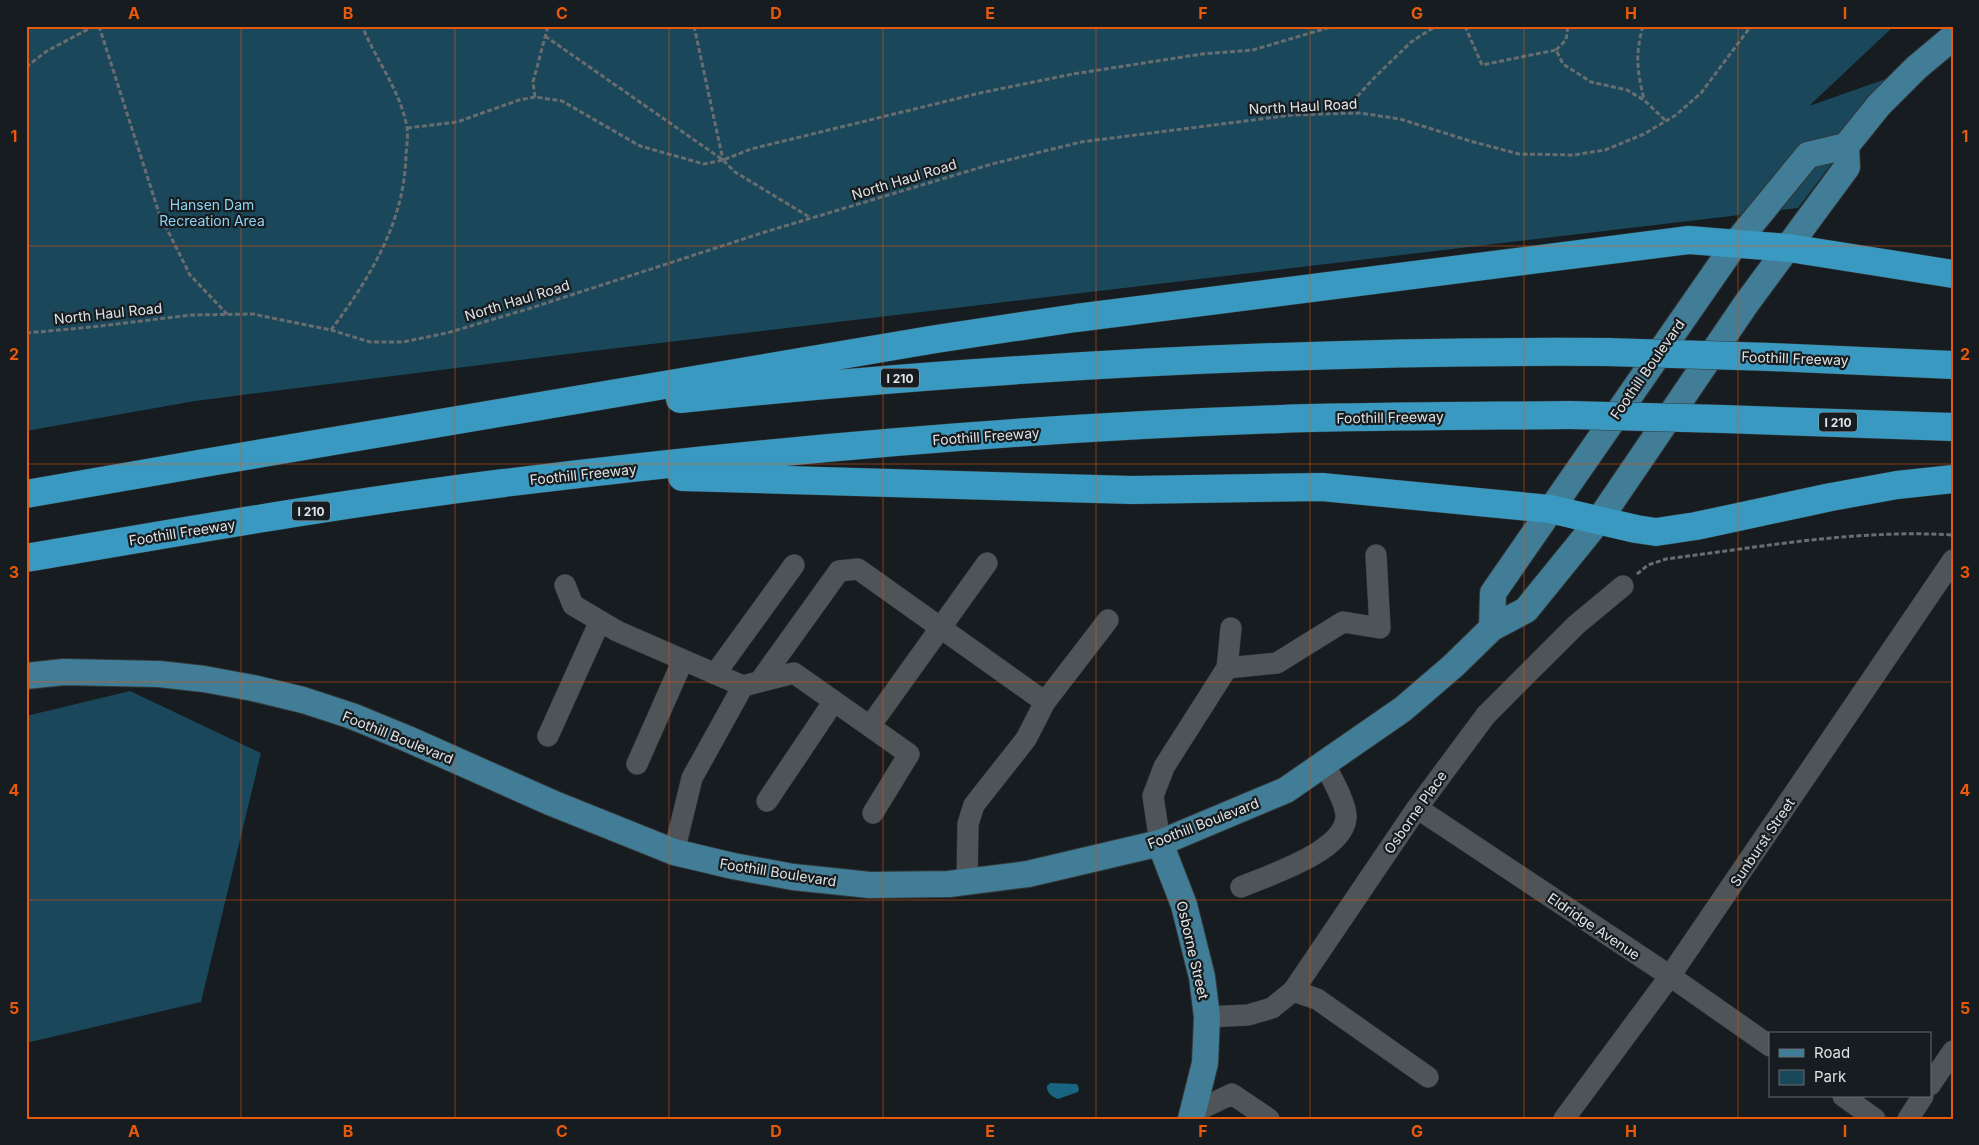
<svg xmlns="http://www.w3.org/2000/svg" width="1979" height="1145" viewBox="0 0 1979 1145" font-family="Inter,sans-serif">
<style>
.green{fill:#1a475a}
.water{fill:#186481}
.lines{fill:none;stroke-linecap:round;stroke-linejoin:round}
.minor-casing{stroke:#333739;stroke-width:22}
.major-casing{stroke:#333739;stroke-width:28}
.highway-casing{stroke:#333739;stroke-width:29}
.path{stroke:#686d70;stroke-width:3;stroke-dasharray:5 2.5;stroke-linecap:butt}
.minor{stroke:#4e5458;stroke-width:21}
.major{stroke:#417d96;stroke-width:26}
.highway{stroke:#3999c0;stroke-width:28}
.highway-bridge-casing{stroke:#333739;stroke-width:29;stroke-linecap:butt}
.highway-bridge{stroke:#3999c0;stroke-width:28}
.grid{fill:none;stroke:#e8590c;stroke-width:1;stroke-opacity:0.55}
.labels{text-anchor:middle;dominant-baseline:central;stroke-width:4.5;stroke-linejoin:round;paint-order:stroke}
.shield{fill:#161c1f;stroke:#a3a7aa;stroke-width:1}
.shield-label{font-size:12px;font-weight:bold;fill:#dfe3e5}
.street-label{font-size:14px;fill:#dfe3e5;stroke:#161c1f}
.park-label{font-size:14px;fill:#8fd3f2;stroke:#161c1f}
.neatline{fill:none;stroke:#e8590c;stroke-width:2}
.grid-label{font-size:16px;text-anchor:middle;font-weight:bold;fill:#e8590c}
</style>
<rect width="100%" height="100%" fill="#161c1f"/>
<!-- green -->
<path class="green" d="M 26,26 L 1894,26 L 1809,106 L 1900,74 L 1798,208 L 584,352 L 195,401 L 26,431 Z
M 130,691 L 261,753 L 201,1002 L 26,1043 L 26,716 Z"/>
<!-- water -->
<path class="water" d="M 1050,1083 L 1077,1084 L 1079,1089 L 1078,1092 L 1058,1099 C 1052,1097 1046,1092 1047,1086 Z"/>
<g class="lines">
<!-- minor casing -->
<g class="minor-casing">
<path id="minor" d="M 565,585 L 573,605 L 617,631 L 743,686 L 794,673 L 909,754 L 873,813
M 1227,668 L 1277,663 L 1343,622 L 1380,628 L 1376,555
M 715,674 L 794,565
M 760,681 L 839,571 L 858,569 L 1045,702 L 1108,620
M 870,726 L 987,563
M 548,736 L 600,621
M 637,764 L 683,660
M 767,801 L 834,701
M 1417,808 L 1670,976 L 1770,1046
M 1160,843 L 1153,796 L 1164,767 L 1227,668 L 1231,628
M 674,852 L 692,778 L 743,686
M 967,882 L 968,824 L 974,805 L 1026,739 L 1045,702
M 1241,887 C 1269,875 1343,852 1346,818 C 1347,804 1331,777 1325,765
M 1293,991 L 1317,999 L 1428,1077
M 1207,1017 L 1248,1015 L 1272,1008 L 1293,991 L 1417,808 L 1486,715 L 1576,625 L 1623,586
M 1930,1085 L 1953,1051
M 1843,1096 L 1875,1119
M 1194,1112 L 1232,1094 L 1269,1119
M 1564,1119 L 1670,976 L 1953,560
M 1908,1119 L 1923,1096"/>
</g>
<!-- major casing -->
<g class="major-casing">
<path id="major" d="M 1492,628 L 1493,593 L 1735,244 L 1808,155 L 1846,146 L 1879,105 L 1916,68 L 1953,37
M 26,676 L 64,672 L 159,674 L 204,679 L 253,688 L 303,700 L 352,716 L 408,739 L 552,803 L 674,852 L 733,866 L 793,877 L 870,885 L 949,884 L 1028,874 L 1160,843 L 1286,790 L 1403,709 L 1453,666 L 1492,628 L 1526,610 L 1599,520 L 1746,304 L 1847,167 L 1846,146
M 1160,843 L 1184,905 L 1202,977 L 1207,1017 L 1205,1063 L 1191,1119"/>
</g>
<!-- highway casing -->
<g class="highway-casing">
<path id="highway" d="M 1771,357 L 1953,365
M 680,399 C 988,367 1297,350 1607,352
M 1723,419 L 1953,427
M 198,464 L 936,339 L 1076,318 L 1689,240 L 1789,248 L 1953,274
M 682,477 L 1132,490 L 1322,487 L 1550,509 L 1636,529 L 1656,532 L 1696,526 L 1831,497 L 1897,485 L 1953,479
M 26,494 L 216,461
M 26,558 C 185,531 344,503 504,483 C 762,451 1021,428 1281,419 C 1377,416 1473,416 1570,415"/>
</g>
<!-- path -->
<path class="path" d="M 99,26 L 159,213 L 190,275 L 227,314
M 694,26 L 723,160
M 1465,26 L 1482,65 L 1556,50 L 1563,64 L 1591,82 L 1627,90 L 1644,100 L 1666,121
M 1643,26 C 1635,54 1637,71 1644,99
M 545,36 L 723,160 L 735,172 L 811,218
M 1556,50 L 1566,40 L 1568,26
M 26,67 L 47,51 L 94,26
M 535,97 L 533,82 L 548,26
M 1342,113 L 1374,78 L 1411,42 L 1436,26
M 407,128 L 457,122 L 519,100 L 535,97 L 562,101 L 640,146 L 704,164 L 723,160 L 751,149 L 980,93 L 1073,74 L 1202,54 L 1253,50 L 1334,26
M 331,330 C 370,278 405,221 406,154 C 407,145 408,135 407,127 C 400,90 376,60 362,26
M 26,333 L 92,327 L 191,315 L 253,314 L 331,330 L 370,342 L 403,342 L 447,333 L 531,308 L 765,232 L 992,164 L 1081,142 L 1292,115 L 1360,113 L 1400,119 L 1470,141 L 1519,154 L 1573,155 L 1605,150 L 1644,134 L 1676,115 L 1701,93 L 1751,26
M 1637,574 L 1648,565 L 1666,559 C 1761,547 1857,529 1953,535"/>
<!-- minor -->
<use href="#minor" class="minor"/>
<!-- major -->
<use href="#major" class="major"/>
<!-- highway -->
<use href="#highway" class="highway"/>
<!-- highway-bridge casing -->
<g class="highway-bridge-casing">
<path id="highway-bridge" d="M 1607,352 L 1771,357
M 1570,415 L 1723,419"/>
</g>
<!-- highway-bridge -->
<use href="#highway-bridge" class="highway-bridge"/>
</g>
<!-- grid -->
<path class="grid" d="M 241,26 L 241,1119M 455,26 L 455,1119M 669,26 L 669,1119M 883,26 L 883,1119M 1096,26 L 1096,1119M 1310,26 L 1310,1119M 1524,26 L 1524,1119M 1738,26 L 1738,1119M 26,246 L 1953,246M 26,464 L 1953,464M 26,682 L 1953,682M 26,900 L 1953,900"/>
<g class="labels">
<!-- shield labels -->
<g class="shield">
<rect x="881" y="368.5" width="38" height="19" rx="4"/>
<rect x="1819" y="412.5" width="38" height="19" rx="4"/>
<rect x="292" y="501.5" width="38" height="19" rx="4"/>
</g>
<g class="shield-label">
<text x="900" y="378">I 210</text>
<text x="1838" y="422">I 210</text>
<text x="311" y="511">I 210</text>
</g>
<!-- street labels -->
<g class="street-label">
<text transform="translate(1303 106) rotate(-3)">North Haul Road</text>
<text transform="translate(904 179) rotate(-17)">North Haul Road</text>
<text transform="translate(517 300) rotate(-17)">North Haul Road</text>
<text transform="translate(108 313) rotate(-6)">North Haul Road</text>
<text transform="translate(1795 358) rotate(2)">Foothill Freeway</text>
<text transform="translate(1647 369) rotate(-55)">Foothill Boulevard</text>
<text transform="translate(1390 417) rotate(-1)">Foothill Freeway</text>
<text transform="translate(986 436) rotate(-4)">Foothill Freeway</text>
<text transform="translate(583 474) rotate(-6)">Foothill Freeway</text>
<text transform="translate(182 532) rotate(-9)">Foothill Freeway</text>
<text transform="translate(398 737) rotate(22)">Foothill Boulevard</text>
<text transform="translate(1415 812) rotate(-55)">Osborne Place</text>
<text transform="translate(1203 823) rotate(-21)">Foothill Boulevard</text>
<text transform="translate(1762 842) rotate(-56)">Sunburst Street</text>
<text transform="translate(778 872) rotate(9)">Foothill Boulevard</text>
<text transform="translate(1594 926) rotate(34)">Eldridge Avenue</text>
<text transform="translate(1193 950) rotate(77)">Osborne Street</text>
</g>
<!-- park labels -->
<g class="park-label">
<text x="212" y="204">Hansen Dam<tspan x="212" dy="16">Recreation Area</tspan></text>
</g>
</g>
<!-- border -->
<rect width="1979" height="1145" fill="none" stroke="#161c1f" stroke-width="55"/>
<!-- legend -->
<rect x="1769" y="1032" width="162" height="65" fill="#161c1f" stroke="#666c6e"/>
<rect x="1779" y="1049" width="25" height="8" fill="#417d96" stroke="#666c6e"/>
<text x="1814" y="1058" font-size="15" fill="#dfe3e5">Road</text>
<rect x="1779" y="1070" width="25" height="15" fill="#1a475a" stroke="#666c6e"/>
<text x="1814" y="1082" font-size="15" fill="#dfe3e5">Park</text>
<rect x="28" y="28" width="1924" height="1090" class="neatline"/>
<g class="grid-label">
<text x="134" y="19">A</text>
<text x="348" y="19">B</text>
<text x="562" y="19">C</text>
<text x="776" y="19">D</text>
<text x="990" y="19">E</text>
<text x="1203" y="19">F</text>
<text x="1417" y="19">G</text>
<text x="1631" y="19">H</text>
<text x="1845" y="19">I</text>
<text x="14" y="142">1</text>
<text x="1965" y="142">1</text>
<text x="14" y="360">2</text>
<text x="1965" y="360">2</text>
<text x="14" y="578">3</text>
<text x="1965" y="578">3</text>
<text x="14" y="796">4</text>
<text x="1965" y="796">4</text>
<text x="14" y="1014">5</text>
<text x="1965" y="1014">5</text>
<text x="134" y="1137">A</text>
<text x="348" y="1137">B</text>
<text x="562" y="1137">C</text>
<text x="776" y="1137">D</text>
<text x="990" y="1137">E</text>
<text x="1203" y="1137">F</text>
<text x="1417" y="1137">G</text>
<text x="1631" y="1137">H</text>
<text x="1845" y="1137">I</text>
</g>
</svg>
